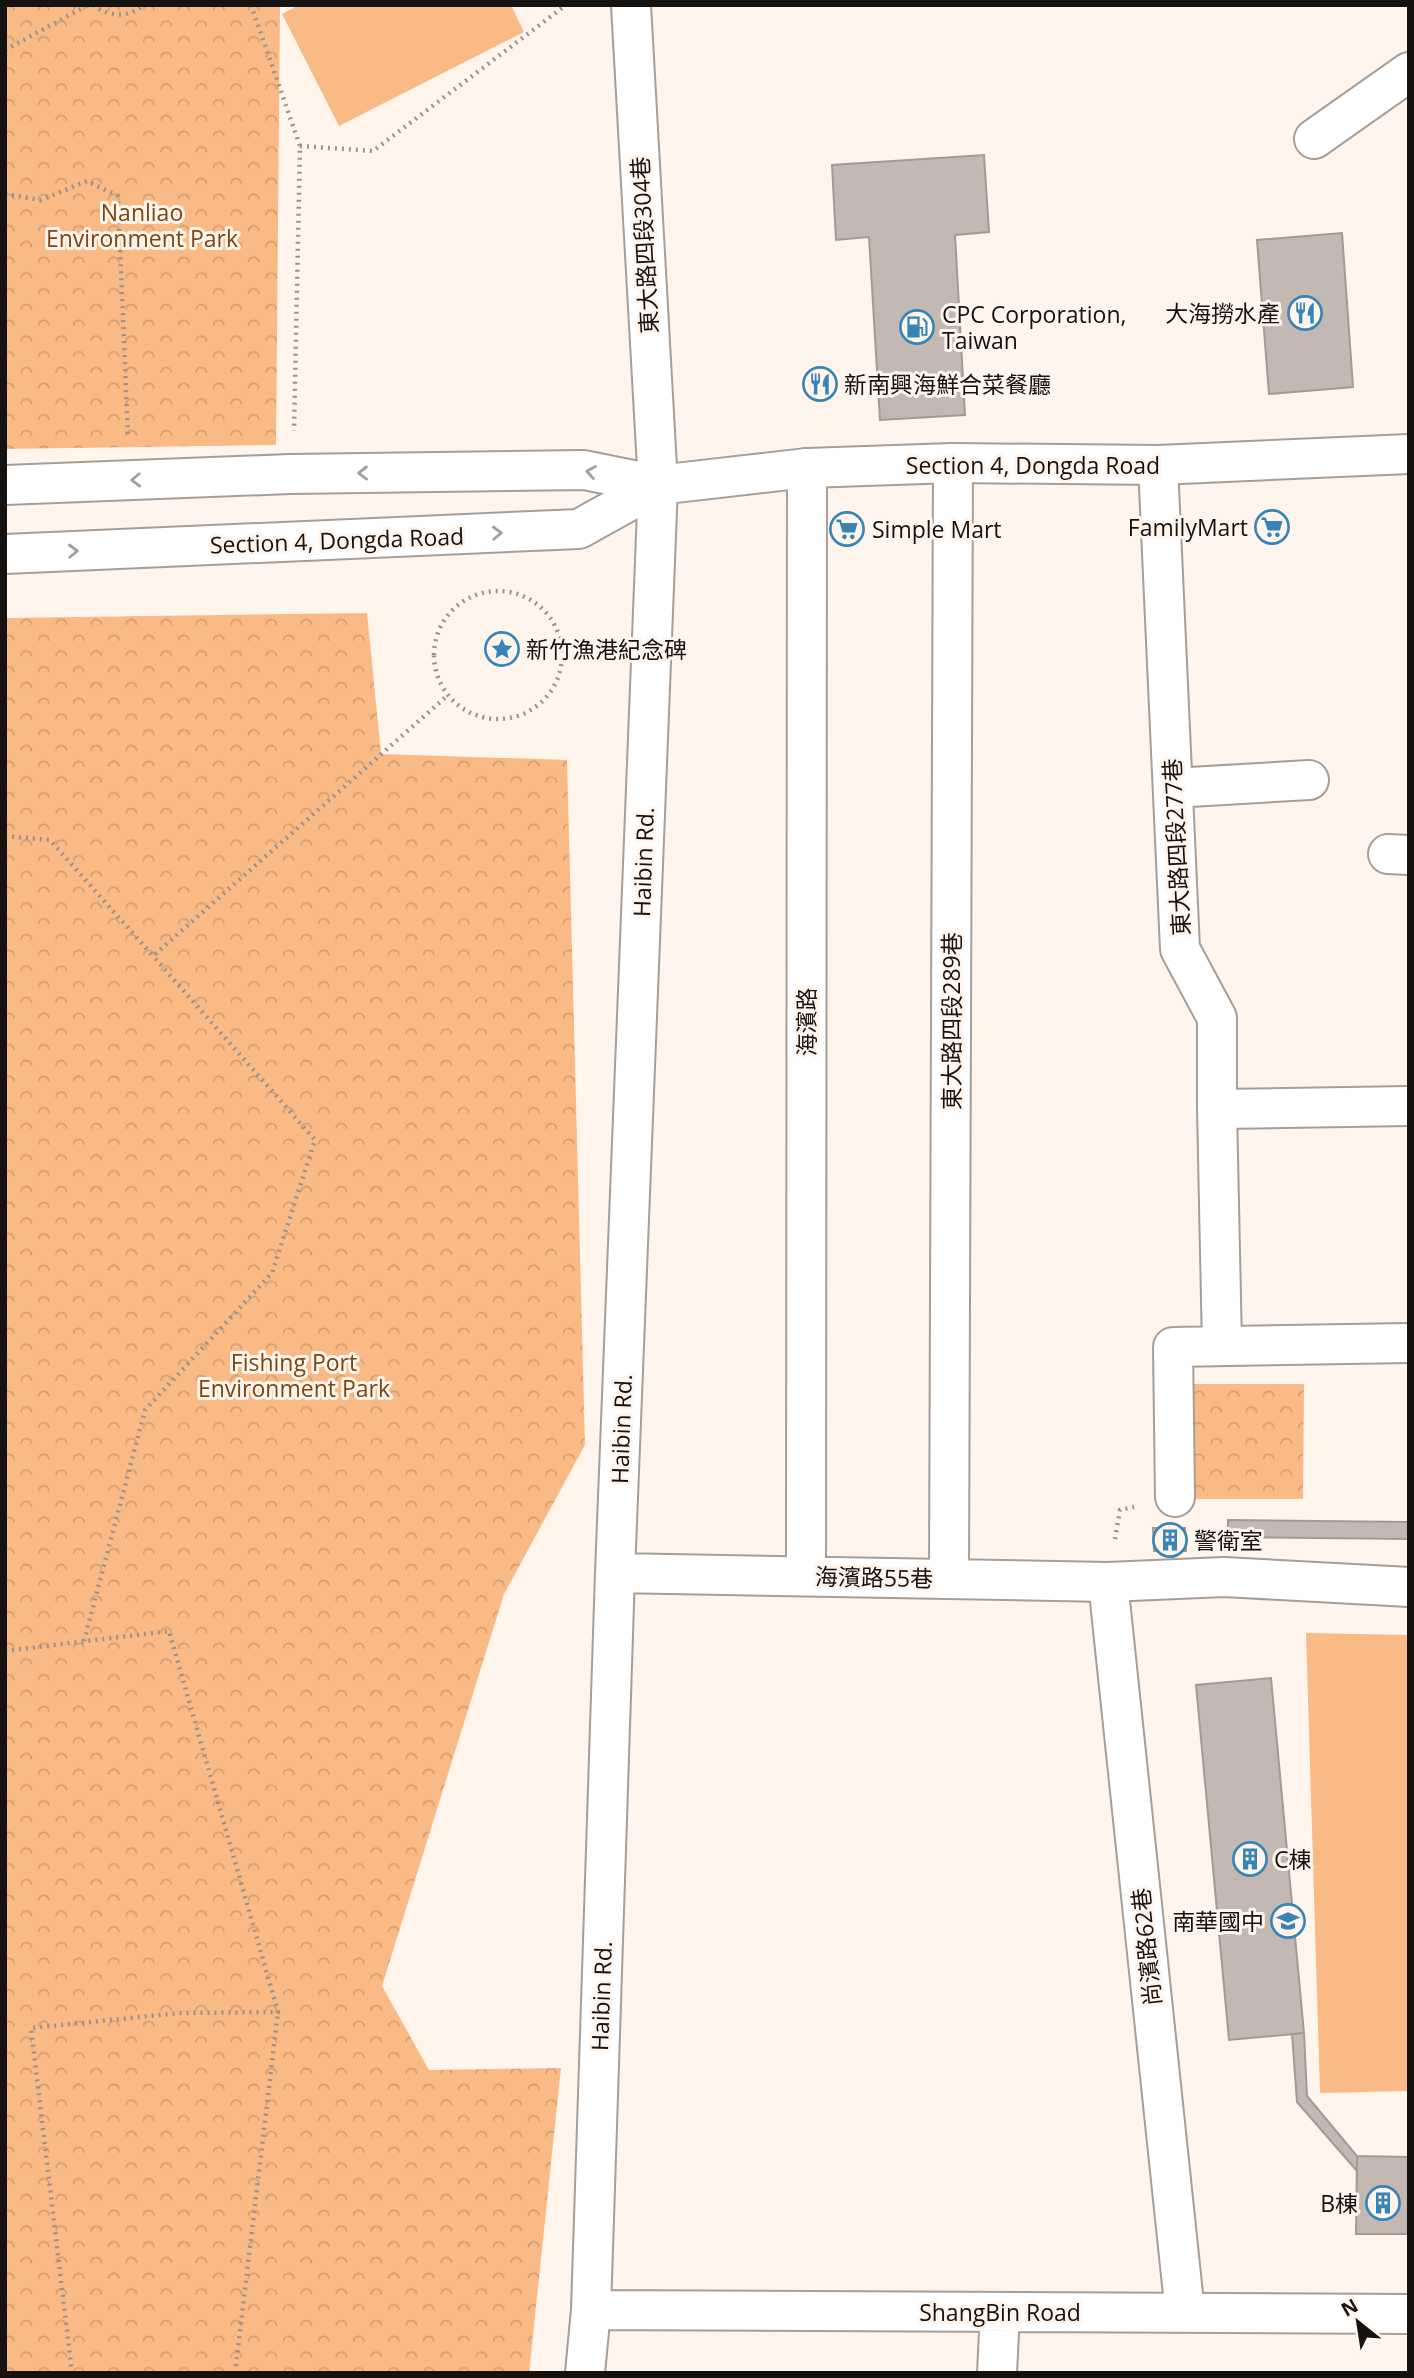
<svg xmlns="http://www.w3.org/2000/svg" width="1414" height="2378" viewBox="0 0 1414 2378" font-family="'Open Sans','Noto Sans TC',sans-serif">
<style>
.grass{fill:#f9ba85}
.park{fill:url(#park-crowns)}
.building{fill:#c3b9b2;stroke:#a39a93;stroke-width:2}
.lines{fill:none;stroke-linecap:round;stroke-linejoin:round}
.minor-casing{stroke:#a79e97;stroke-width:42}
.major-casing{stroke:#a79e97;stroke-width:42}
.path{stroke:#9a938d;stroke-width:4.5;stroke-dasharray:2 5;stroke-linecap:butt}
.minor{stroke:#fff;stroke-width:38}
.major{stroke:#fff;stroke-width:38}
.oneway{stroke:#a1a09f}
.labels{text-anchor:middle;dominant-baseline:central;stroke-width:6;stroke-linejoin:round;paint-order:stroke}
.park-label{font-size:23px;fill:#794714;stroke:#fff5ed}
.street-label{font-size:23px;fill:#151210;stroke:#fff5ed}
.poi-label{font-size:23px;fill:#151210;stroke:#fff5ed;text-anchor:start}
</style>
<defs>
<pattern id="park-crowns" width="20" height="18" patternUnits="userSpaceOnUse" patternTransform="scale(1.75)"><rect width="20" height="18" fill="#f9ba85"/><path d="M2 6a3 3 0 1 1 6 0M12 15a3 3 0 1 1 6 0" fill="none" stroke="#d59f72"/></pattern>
</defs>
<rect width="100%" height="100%" fill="#fff5ed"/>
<!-- grass -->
<path class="grass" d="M 299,5 L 511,5 L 524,32 L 339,126 L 282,14 Z
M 1306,1633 L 1409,1635 L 1409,2091 L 1320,2093 Z"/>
<!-- park -->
<path class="park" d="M 5,5 L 280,5 L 276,445 L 5,449 Z
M 367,613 L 381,754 L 567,760 L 585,1445 L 504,1594 L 382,1986 L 429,2070 L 561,2068 L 529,2373 L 5,2373 L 5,618 Z
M 1188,1384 L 1304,1384 L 1303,1499 L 1187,1499 Z"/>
<!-- building -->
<path class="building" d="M 984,155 L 989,232 L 955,235 L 965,415 L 880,420 L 869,237 L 836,240 L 832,165 Z
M 1342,233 L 1353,387 L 1269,394 L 1257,240 Z
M 1228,1520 L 1409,1522 L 1409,1539 L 1228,1537 Z
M 1153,1528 L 1185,1528 L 1186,1551 L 1154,1551 Z
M 1271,1678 L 1304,2033 L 1229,2040 L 1196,1685 Z
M 1304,2033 L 1307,2096 L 1357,2156 L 1357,2171 L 1297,2102 L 1292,2034 Z
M 1357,2156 L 1409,2157 L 1409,2234 L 1356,2234 Z"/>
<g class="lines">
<!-- minor casing -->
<g class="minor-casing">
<path id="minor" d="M 1314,139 L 1409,72
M 1158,465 L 1180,949 L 1217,1018 L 1217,1109 L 1222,1346
M 5,485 L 290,474 L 584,470 L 658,485
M 5,554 L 579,529 L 658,485
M 1173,788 L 1309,780
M 1388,854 L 1409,855
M 1217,1109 L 1409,1106
M 1175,1497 L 1173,1347 L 1409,1343
M 615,1573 L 1108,1582 L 1224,1577 L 1409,1587
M 806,1576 L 807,468
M 949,1578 L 953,463
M 1108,1582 L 1185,2313
M 591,2310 L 1409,2314
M 585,2373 L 591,2310 L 615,1573 L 658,485 L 631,5
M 997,2373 L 1000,2312"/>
</g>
<!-- major casing -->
<g class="major-casing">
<path id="major" d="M 658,485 L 807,468 L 953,463 L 1158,465 L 1409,454"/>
</g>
<!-- path -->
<path class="path" d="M 93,5 C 108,16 128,19 143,5
M 251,5 L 300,146 L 294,431
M 5,50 L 88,5
M 300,146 L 373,151 L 566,5
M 5,194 L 41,200 L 87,181 L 118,196 L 128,439
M434 655a64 64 0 1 1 128 0a64 64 0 1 1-128 0Z
M 5,836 L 50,840 L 153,956 L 447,696
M 1115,1539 L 1120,1510 L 1134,1507
M 84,1641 L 145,1410 L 272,1273 L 315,1140 L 153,956
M 5,1651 L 169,1631 L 278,2012 L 180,2013 L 31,2028 L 72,2373
M 235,2373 L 278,2012"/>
<!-- minor -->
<use href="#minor" class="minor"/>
<!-- major -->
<use href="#major" class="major"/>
</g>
<!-- one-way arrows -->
<defs><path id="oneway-chevron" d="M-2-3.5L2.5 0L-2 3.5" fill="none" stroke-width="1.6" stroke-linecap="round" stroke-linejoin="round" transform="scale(1.75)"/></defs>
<g class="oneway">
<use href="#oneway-chevron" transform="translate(591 472) rotate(-171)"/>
<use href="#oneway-chevron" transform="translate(363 473) rotate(179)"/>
<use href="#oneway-chevron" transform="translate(136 480) rotate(178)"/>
<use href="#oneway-chevron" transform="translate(497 533) rotate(-2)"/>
<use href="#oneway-chevron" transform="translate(73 551) rotate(-2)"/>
</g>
<!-- icons -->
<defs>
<g id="restaurant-ring" transform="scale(1.75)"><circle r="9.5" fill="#fff5ed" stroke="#3784b7" stroke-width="1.5"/><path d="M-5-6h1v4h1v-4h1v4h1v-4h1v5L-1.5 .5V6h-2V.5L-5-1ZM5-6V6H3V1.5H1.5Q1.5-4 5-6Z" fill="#3784b7"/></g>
<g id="fuel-ring" transform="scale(1.75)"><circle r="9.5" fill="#fff5ed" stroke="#3784b7" stroke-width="1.5"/><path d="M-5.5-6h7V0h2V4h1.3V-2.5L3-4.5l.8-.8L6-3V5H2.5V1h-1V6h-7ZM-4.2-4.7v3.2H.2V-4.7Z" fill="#3784b7"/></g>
<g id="supermarket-ring" transform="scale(1.75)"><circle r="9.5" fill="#fff5ed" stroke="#3784b7" stroke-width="1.5"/><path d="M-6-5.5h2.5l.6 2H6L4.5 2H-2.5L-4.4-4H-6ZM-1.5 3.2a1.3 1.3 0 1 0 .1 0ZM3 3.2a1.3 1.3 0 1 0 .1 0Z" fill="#3784b7"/></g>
<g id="sight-ring" transform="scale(1.75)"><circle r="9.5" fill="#fff5ed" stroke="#3784b7" stroke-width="1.5"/><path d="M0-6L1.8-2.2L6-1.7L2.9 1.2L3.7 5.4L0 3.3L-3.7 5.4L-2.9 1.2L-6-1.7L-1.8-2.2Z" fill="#3784b7"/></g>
<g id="building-ring" transform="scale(1.75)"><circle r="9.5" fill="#fff5ed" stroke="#3784b7" stroke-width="1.5"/><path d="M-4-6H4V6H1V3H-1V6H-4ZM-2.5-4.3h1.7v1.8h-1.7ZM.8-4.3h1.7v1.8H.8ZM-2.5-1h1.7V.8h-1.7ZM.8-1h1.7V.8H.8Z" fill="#3784b7"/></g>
<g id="school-ring" transform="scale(1.75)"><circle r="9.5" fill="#fff5ed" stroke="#3784b7" stroke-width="1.5"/><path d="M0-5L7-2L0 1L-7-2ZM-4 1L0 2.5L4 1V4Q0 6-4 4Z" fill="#3784b7"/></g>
</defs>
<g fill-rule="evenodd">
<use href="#restaurant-ring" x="1305" y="313"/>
<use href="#fuel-ring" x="917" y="327"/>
<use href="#restaurant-ring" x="820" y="384"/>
<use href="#supermarket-ring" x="1272" y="527"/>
<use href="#supermarket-ring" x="847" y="529"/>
<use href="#sight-ring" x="502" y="649"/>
<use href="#building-ring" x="1170" y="1540"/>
<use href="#building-ring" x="1250" y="1859"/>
<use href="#school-ring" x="1288" y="1921"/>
<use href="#building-ring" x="1383" y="2203"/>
</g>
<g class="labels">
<!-- park labels -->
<g class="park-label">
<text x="142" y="212">Nanliao<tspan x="142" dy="26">Environment Park</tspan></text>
<text x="294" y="1362">Fishing Port<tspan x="294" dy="26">Environment Park</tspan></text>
</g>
<!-- street labels -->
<g class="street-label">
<text transform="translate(644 245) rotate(-93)">東大路四段304巷</text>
<text x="1033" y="465">Section 4, Dongda Road</text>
<text transform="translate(337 540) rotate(-2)">Section 4, Dongda Road</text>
<text transform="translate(1176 847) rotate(-93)">東大路四段277巷</text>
<text transform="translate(643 862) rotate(-88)">Haibin Rd.</text>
<text transform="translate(951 1021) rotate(-90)">東大路四段289巷</text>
<text transform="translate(806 1022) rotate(-90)">海濱路</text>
<text transform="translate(621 1429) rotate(-88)">Haibin Rd.</text>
<text transform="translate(874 1577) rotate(1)">海濱路55巷</text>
<text transform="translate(1146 1947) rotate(-96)">尚濱路62巷</text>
<text transform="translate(601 1996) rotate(-88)">Haibin Rd.</text>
<text x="1000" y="2312">ShangBin Road</text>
</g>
<!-- poi labels -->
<g class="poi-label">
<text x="1280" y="313" text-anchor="end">大海撈水產</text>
<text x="942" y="314">CPC Corporation,<tspan x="942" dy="26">Taiwan</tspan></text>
<text x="844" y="384">新南興海鮮合菜餐廳</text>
<text x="1248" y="527" text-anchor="end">FamilyMart</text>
<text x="872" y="529">Simple Mart</text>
<text x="526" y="649">新竹漁港紀念碑</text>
<text x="1194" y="1540">警衛室</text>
<text x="1274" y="1859">C棟</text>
<text x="1264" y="1921" text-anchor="end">南華國中</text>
<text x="1358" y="2203" text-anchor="end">B棟</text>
</g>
</g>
<!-- border -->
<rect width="1414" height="2378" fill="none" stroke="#151210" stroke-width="14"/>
<!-- north arrow -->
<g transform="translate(1358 2322) rotate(330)" stroke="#fff5ed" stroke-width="5" paint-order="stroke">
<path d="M0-5L12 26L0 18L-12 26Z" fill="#151210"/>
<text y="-10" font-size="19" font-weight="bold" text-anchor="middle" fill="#151210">N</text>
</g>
</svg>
